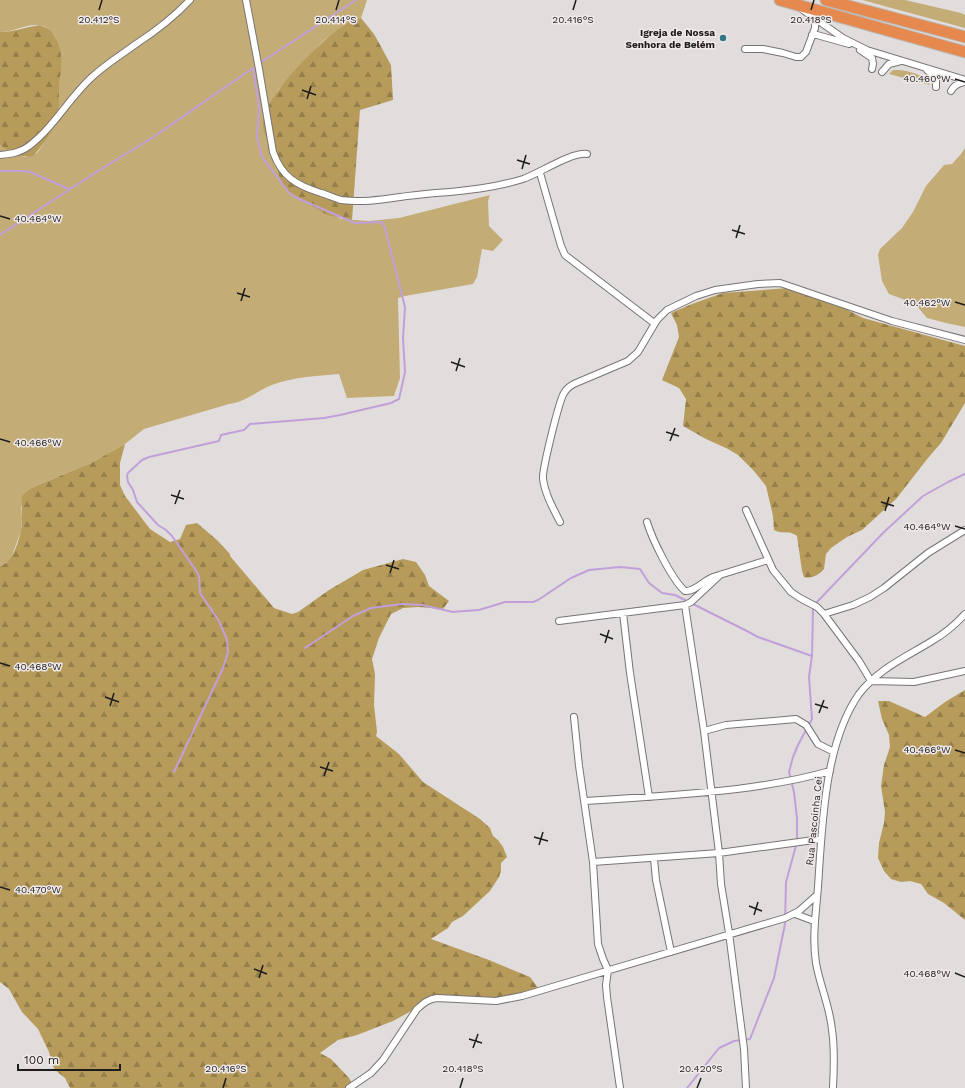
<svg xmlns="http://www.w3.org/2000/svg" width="965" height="1088" viewBox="0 0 965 1088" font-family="'Work Sans',sans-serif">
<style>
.grass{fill:#c4ac77}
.forest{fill:url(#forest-firs)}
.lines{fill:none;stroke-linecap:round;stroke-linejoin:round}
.stream{stroke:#c1a0da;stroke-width:2}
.street-casing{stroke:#797474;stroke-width:8}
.highway-casing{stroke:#bcbbbb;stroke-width:13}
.street{stroke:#fff;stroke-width:6}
.highway{stroke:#e5894e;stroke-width:11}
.ticks{fill:none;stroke:#1e1c1c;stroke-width:1.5}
.poi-dot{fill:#317883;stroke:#f0eaea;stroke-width:1.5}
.labels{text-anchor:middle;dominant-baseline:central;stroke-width:3;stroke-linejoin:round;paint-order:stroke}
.poi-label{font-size:10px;font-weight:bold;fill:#1e1c1c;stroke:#f0eaea;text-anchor:end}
.street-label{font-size:10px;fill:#1e1c1c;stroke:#f0eaea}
.ticks-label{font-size:10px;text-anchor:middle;fill:#1e1c1c;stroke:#f0eaea;stroke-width:3;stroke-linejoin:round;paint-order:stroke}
</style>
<defs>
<pattern id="forest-firs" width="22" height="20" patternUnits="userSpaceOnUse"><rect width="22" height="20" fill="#b79b5b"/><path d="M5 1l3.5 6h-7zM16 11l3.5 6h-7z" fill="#947e4a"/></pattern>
</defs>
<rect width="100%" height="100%" fill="#e2dddd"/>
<!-- grass -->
<path class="grass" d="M 0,0 L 367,0 L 361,18 L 343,26 L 322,42 L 278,90 L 269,106 L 277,168 L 286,190 L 304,201 L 341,219 L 369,221 L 399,218 L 490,195 L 488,201 L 489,226 L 503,240 L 493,251 L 482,249 L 477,277 L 473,284 L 405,296 L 398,298 L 400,378 L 394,396 L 347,398 L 339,374 C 316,376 293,377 272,385 C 257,391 245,402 229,404 L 144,429 L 125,444 L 91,463 L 31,488 L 21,507 L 22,517 L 21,531 L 11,558 L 4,565 L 0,566 L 0,145 L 8,151 L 25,157 L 37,153 L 43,145 L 49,135 L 59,106 L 54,38 L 51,30 C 47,28 43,25 39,25 C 25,24 14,32 0,32 Z
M 862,0 L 905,0 L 961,13 L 965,15 L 965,28 Z
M 893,70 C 905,69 925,74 930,85 L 889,74 Z
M 965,148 L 965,327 L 946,323 L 927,318 L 917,306 L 911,302 L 889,294 L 882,281 L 878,255 L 880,249 L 902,228 L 913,212 L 926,186 L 944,165 L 952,164 L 961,154 Z"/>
<!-- forest -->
<path class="forest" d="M 361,18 L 374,34 L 391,65 L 393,100 L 360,110 L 352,220 L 327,215 L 286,190 C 276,176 277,161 274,144 C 267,139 263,134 263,124 C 263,97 320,42 341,27 C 347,23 355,20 361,18 Z
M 40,25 L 51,30 C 53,35 57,41 59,46 C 63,58 61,72 59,83 C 59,91 59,98 59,105 C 58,124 46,143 33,156 C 20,158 10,153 0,145 L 0,32 C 14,32 26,27 40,25 Z
M 789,288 L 842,307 L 863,318 L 965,346 L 965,403 L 941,443 L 928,458 L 896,499 L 862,530 L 847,537 L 831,548 L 826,554 L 824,569 C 819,575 812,579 804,577 L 802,571 L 797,536 C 787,529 783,535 774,530 L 773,516 L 766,486 L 754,471 L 738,455 L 728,449 L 706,439 L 683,426 L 686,399 L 679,388 L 662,380 L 679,337 L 677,325 L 671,313 L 692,304 L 723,293 Z
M 125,444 L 120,463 L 120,485 L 125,496 L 150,529 L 170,542 L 180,539 L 186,525 L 197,523 L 217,540 L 230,554 L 230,556 L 274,608 L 292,614 L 298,612 L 329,590 L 363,570 L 403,559 L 416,562 L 425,575 L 429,586 L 449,601 L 443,609 L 418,607 L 403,608 L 391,614 L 379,638 L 372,659 L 375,674 L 374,705 L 377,732 L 376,736 L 399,754 L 423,782 L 480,819 L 490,828 L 493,836 L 498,840 L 503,847 L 507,857 L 501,863 L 501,871 L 499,877 L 490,891 L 463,916 L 452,922 L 448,928 L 431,939 L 489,960 L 530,977 L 538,988 L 534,996 L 494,1003 L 465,1003 L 437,1000 L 422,1005 L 393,1021 L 357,1035 L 338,1040 L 320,1053 L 331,1059 L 349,1078 L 355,1088 L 70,1088 L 65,1078 L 55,1070 L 52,1064 L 49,1052 L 38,1029 L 22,1012 L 9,989 L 0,982 L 0,566 C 12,564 19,541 21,530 C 23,519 21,507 22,496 L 31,488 L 91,463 Z
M 965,690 L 965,920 L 944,903 L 928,894 L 921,884 L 910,881 L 901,882 L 891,879 L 884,871 L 878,858 L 879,843 L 884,823 L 885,812 L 881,786 L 884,765 L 890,747 L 889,735 L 882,719 L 878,701 L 889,701 L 925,717 L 945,702 Z"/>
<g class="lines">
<!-- stream -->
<path class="stream" d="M 260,63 L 356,0
M 0,171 L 23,171 L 30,172 L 69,189
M 0,235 L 98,171 L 152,138 L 253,68 L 259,107 L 257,137 L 262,157 L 290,194 L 297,198 L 355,223 L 382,222 L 385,228 L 405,307 L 403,338 L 405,372 L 399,399 L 391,403 L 340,415 L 324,418 L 250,424 L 244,430 L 221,435 L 219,441 L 149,457 L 142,460 L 128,473 L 127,476 L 128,482 L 133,490 L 137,502 L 158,525 L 166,530 L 172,536 L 197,572 L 199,576 L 200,593 L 219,621 L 227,640 L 228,652 L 223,668 L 174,772
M 305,648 L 353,616 L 371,608 L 402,604 L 422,605 L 453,612 L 464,611 L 479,610 L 505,602 L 533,602 L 538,600 L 571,578 L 589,570 L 620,567 L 640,569 L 649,583 L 662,593 L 675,595 L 745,630 L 758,637 L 812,656
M 687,1088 L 719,1048 L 734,1041 L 750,1039 L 774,978 L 785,924 L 786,882 L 797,842 L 797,818 L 794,792 L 789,772 L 793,757 L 798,745 L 812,719 L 809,677 L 812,656 L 813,609 L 816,603 L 884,532 L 923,496 L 948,482 L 965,474"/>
<!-- street casing -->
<g class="street-casing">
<path id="street" d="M 246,0 L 259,69 L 273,152 C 282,177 296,185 321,193 C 328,195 334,198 341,200 C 370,204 398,196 426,194 C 459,191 491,189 523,179 C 540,173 571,152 587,154
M 803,10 L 843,38 L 867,50 L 965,80
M 812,35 L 817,35 L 849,44
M 745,49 L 763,49 L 783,53 L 796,57 L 801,57 L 806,52 L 815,28 L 815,22 L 813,17
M 860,50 L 872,58 L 873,64 L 872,69
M 927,70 L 936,78 L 936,87
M 882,72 L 889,64 L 901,61
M 951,91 C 954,85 959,83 965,82
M 0,155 C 10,154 20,153 29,146 C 54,127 69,98 92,77 C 106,64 121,55 136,44 C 156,31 174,17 190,0
M 540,173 L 561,246 L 565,255 L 654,323
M 746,510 L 773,570 L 791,592 L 800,598 L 817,607 L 824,614 L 859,661 L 871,681 L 914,682 L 965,671
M 560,522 C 553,508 545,494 543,479 C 542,470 559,401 564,393 C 567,388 571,385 576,383 L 628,361 L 638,352 L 657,320 L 667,310 L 696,296 L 715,290 L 758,284 L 780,283 L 892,321 L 965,340
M 647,522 C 652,539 672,580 685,591 C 695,592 704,580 713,577 L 768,560
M 685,605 L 691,602 L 720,575
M 623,613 L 630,673 L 649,797
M 824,614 L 853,605 L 870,597 L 884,588 L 928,553 L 965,530
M 559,621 L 685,605 L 704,731 L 719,853 L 721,884 L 729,933 L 744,1049 L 746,1088
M 574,717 L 579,766 L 593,862 L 598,944 L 603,959 L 608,970 L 606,985 L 607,997 L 620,1088
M 704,731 L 726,725 L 796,719 L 806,725 L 818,744 L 834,752
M 585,801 C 636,798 686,795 737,789 C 768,785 799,780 830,771
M 654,859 L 656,880 L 671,952
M 593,862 L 719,853 L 821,839
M 795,914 L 814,921
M 349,1088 L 371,1073 L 383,1060 L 417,1009 C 424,1003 428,999 437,998 L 496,1001 L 522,996 L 785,918 L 799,911 L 817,895
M 833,1088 C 834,1069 835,1049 832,1030 C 830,1007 820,986 816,963 C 812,937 816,913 818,887 C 822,828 824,744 859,694 C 878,669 906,657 932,641 C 944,634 955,625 965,614"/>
</g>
<!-- highway casing -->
<g class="highway-casing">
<path id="highway" d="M 780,0 L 965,52
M 826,0 L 965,37"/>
</g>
<!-- street -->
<use href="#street" class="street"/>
<!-- highway -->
<use href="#highway" class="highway"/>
</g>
<!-- ticks -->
<path class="ticks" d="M 99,10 L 102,0M 336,10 L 339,0M 573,10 L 576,0M 811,10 L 814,0M 955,79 L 965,82M 302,90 L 316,95M 307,99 L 311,86M 517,160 L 530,164M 522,169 L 526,155M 0,216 L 10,219M 732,230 L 745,234M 736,238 L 740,225M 237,293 L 250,297M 241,301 L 245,288M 955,302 L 965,305M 451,362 L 465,367M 456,371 L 460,358M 666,432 L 679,436M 0,439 L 10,442M 670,441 L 675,428M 171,495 L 184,499M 881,502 L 894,506M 175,504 L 180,490M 885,511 L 889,497M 955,526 L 965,529M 386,565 L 399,569M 390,573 L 394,560M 600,634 L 613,639M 605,643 L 609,630M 0,663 L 10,666M 105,697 L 119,702M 815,704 L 828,708M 110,706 L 114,693M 819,713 L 824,700M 955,750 L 965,753M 320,767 L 333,771M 324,776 L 329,762M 534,837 L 548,841M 539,845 L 543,832M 0,887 L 10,890M 749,906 L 762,911M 754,915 L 758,902M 254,969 L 267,974M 955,973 L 965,977M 259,978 L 263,965M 469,1039 L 482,1043M 473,1048 L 478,1034M 223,1088 L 226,1078M 460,1088 L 463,1078M 697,1088 L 701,1078"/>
<!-- markers -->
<circle class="poi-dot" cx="723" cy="38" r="4"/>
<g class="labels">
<!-- poi labels -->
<g class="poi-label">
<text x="715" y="32">Igreja de Nossa<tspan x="715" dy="12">Senhora de Belém</tspan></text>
</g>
<!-- street labels -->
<g class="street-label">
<text transform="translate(814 821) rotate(-84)">Rua Pascoinha Cei</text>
</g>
</g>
<g class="ticks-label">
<text x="99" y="23">20.412°S</text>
<text x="336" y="23">20.414°S</text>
<text x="573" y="23">20.416°S</text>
<text x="811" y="23">20.418°S</text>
<text x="927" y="82">40.460°W</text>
<text x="38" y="222">40.464°W</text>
<text x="927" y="306">40.462°W</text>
<text x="38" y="446">40.466°W</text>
<text x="927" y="530">40.464°W</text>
<text x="38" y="670">40.468°W</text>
<text x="927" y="753">40.466°W</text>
<text x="38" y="893">40.470°W</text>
<text x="927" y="977">40.468°W</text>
<text x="226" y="1072">20.416°S</text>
<text x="463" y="1072">20.418°S</text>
<text x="701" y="1072">20.420°S</text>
</g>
<!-- scale -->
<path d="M18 1064v6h102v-6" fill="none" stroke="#1e1c1c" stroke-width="2"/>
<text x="24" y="1064" font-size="12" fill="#1e1c1c" stroke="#f0eaea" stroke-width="3" paint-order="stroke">100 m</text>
</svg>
